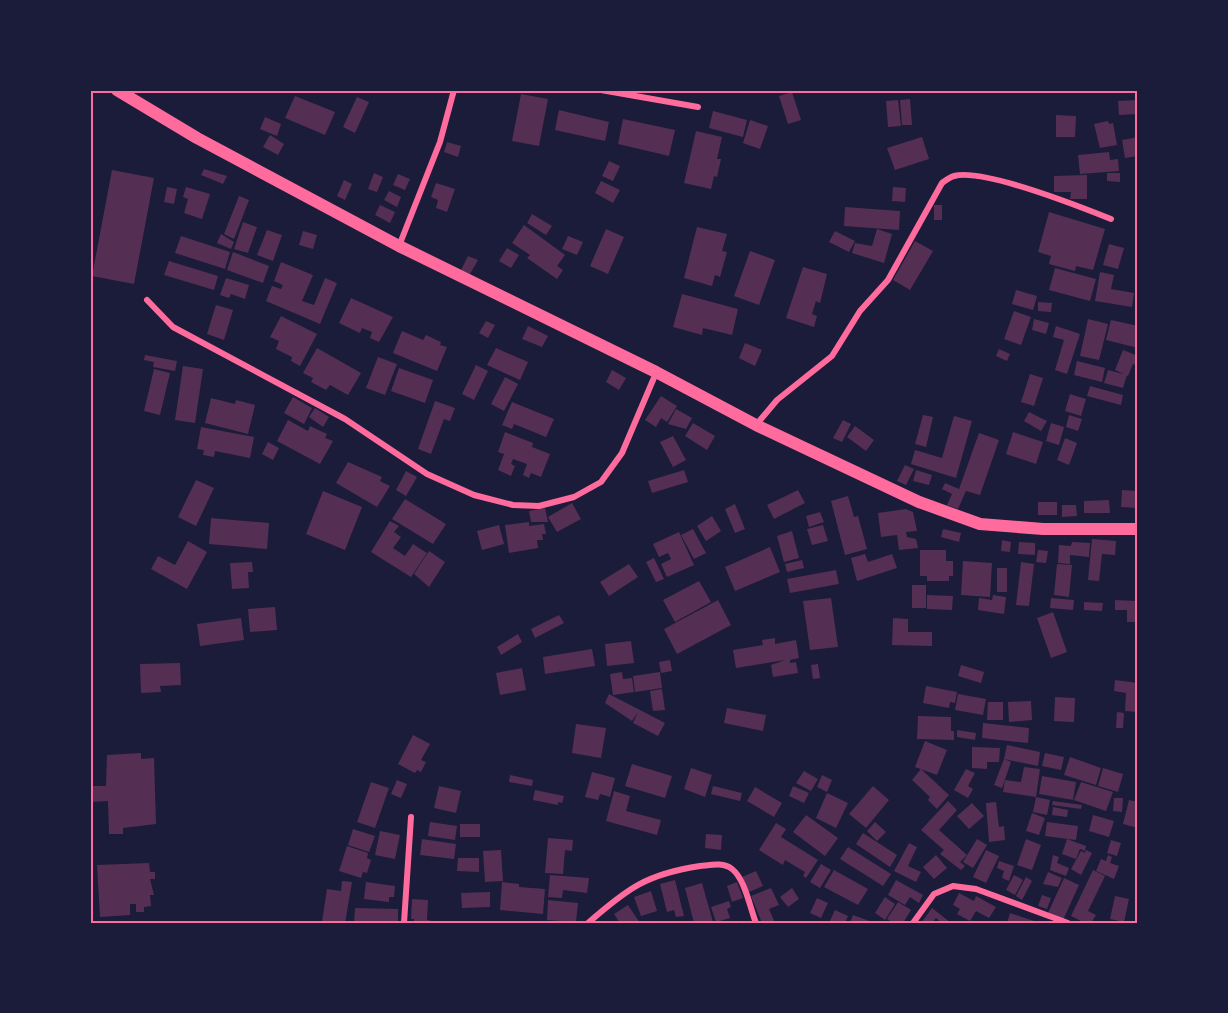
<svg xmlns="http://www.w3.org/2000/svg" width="1228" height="1013" viewBox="0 0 1228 1013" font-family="'Zilla Slab',serif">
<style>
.building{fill:#542f53}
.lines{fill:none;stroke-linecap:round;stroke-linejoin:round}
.minor{stroke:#ff6b9d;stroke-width:6}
.primary{stroke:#ff6b9d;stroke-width:12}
.neatline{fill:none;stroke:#ff6b9d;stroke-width:2}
</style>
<rect width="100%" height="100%" fill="#1b1b3a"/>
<!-- building -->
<path class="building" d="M 792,92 L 801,120 L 788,124 L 779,96 Z
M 521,94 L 548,99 L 539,146 L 512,141 Z
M 295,96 L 335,112 L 325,135 L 285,118 Z
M 357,97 L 369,102 L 355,133 L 343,127 Z
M 910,99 L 912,125 L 902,125 L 900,100 Z
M 898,100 L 901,126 L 888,127 L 886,101 Z
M 1138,100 L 1138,114 L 1119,115 L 1118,101 Z
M 559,110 L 609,122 L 605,141 L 555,130 Z
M 713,111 L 747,120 L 743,137 L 709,128 Z
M 1056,115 L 1076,116 L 1075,137 L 1056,137 Z
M 265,117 L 281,124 L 277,136 L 260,129 Z
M 623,119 L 675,130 L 669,156 L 618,144 Z
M 750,120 L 768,126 L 760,149 L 743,143 Z
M 1108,121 L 1109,124 L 1113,123 L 1117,145 L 1100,148 L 1094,124 Z
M 696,131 L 722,137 L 717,159 L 721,159 L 717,177 L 714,176 L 711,189 L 684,183 Z
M 270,135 L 284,144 L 278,155 L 263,147 Z
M 922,137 L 929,159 L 895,170 L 887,148 Z
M 1138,137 L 1138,156 L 1125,158 L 1122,140 Z
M 447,142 L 461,146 L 458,157 L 444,152 Z
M 1109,152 L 1110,160 L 1118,159 L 1119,171 L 1080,174 L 1078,155 Z
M 609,161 L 620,166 L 613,181 L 602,176 Z
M 204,169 L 227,176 L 223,184 L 201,175 Z
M 112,170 L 154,178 L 134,284 L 92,276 Z
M 374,173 L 383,177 L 377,192 L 368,189 Z
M 1107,173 L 1120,173 L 1120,182 L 1107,181 Z
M 398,174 L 410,179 L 405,190 L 393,185 Z
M 1087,175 L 1087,199 L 1070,199 L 1071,192 L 1054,192 L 1054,176 Z
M 344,180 L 352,184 L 345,200 L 337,196 Z
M 601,181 L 620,190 L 613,203 L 595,193 Z
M 436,183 L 455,189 L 447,212 L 436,208 L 438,200 L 431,197 Z
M 167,187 L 177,189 L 174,204 L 164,202 Z
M 186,187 L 210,194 L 202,219 L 184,213 L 188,199 L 183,197 Z
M 893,187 L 906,188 L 905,202 L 892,201 Z
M 389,191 L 401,197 L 397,207 L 384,200 Z
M 239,196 L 249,200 L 234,239 L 224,234 Z
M 380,205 L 395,212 L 390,223 L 375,215 Z
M 934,205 L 942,205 L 942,220 L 934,220 Z
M 845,207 L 900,211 L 899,230 L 844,226 Z
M 1049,212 L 1105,229 L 1093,270 L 1076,266 L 1075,271 L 1049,264 L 1051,256 L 1038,252 Z
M 532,214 L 552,226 L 546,235 L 527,223 Z
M 243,222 L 257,227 L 248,253 L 234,249 Z
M 524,225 L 565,255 L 557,266 L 563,270 L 557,279 L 527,258 L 530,255 L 512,243 Z
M 697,227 L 727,234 L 722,251 L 727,252 L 720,277 L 715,275 L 712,286 L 684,278 Z
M 606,229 L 624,237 L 608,274 L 590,266 Z
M 877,229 L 892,234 L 884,263 L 852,253 L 855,243 L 872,246 Z
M 267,230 L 282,235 L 273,261 L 257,255 Z
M 303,231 L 317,235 L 313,249 L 299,245 Z
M 835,231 L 855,241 L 849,252 L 829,242 Z
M 221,234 L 234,242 L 231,249 L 217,243 Z
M 181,236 L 230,252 L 225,269 L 175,253 Z
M 568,236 L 583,242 L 577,255 L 562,249 Z
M 915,241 L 933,251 L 910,290 L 893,280 Z
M 1109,244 L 1124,248 L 1118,269 L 1103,265 Z
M 507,248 L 519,255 L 511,268 L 499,261 Z
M 750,251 L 775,260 L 759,305 L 734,296 Z
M 233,252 L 269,266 L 263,283 L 227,270 Z
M 468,256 L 478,260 L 470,274 L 461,270 Z
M 169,261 L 218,276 L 214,290 L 164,275 Z
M 281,262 L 313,275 L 302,301 L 314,305 L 325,278 L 337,283 L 320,324 L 266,301 L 272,286 L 281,289 L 283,285 L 274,281 Z
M 803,267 L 827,274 L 820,303 L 816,301 L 812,314 L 817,316 L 814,327 L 786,318 Z
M 1055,268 L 1096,279 L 1090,301 L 1049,290 Z
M 1100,272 L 1114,275 L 1111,289 L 1134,293 L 1132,307 L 1095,301 Z
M 226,278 L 249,285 L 245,299 L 231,294 L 229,298 L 220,295 Z
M 1016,290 L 1037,296 L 1033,310 L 1012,304 Z
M 682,294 L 738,309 L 732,335 L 703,328 L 702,335 L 673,327 Z
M 351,298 L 393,317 L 379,342 L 370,338 L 372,332 L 362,328 L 360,333 L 339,323 Z
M 1038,302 L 1052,303 L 1051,312 L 1038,311 Z
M 216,305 L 233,310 L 224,340 L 207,334 Z
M 1014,311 L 1031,317 L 1021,345 L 1004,339 Z
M 281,316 L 317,334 L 300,366 L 291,361 L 292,357 L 276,349 L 279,341 L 270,337 Z
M 1034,319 L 1049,323 L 1046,334 L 1032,330 Z
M 1088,319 L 1108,324 L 1099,360 L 1080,356 Z
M 1111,320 L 1138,326 L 1138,348 L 1106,340 Z
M 486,321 L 495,325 L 488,338 L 479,333 Z
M 528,326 L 548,336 L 542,347 L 522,339 Z
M 1056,326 L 1080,334 L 1067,374 L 1055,370 L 1064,340 L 1053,337 Z
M 402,331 L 423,340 L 426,335 L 441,342 L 440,345 L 447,347 L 437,371 L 393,353 Z
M 745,343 L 762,350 L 755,366 L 739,358 Z
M 317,348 L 361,373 L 348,395 L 330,385 L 326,390 L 311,382 L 313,378 L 303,373 Z
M 496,348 L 528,362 L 520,380 L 487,365 Z
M 999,349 L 1010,354 L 1007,361 L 996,356 Z
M 1123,350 L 1138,356 L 1138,366 L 1133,364 L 1128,376 L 1115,370 Z
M 145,355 L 177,361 L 175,371 L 153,367 L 154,362 L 144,360 Z
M 378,357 L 397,364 L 385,395 L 366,388 Z
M 1077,361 L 1105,368 L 1102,382 L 1074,375 Z
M 476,365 L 488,371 L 474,400 L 462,394 Z
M 183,366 L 203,369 L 195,423 L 175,420 Z
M 399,368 L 433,380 L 425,403 L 391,391 Z
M 154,369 L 170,373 L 160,415 L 144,411 Z
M 612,370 L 626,378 L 619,390 L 606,382 Z
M 1108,370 L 1127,375 L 1123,388 L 1104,383 Z
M 1030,374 L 1043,378 L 1034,406 L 1021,402 Z
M 505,377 L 518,384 L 504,411 L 491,404 Z
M 1090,386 L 1123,395 L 1121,405 L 1087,396 Z
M 1070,394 L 1086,399 L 1081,416 L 1065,411 Z
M 661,396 L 677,406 L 667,422 L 661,418 L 656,427 L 645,420 Z
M 293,397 L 312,408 L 304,424 L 284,413 Z
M 211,398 L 235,404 L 236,400 L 255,405 L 248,434 L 205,423 Z
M 435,401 L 455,408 L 450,421 L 444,419 L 431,454 L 418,449 Z
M 512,402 L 554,419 L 546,437 L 514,424 L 512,429 L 502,425 Z
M 315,408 L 329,417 L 323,427 L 309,417 Z
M 676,409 L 692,418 L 686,429 L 668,424 Z
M 1029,412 L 1047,421 L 1041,431 L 1024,421 Z
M 923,415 L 933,417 L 926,447 L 915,444 Z
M 1069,415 L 1082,419 L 1078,431 L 1066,427 Z
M 954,416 L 972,421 L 956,478 L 911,464 L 915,450 L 942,458 Z
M 288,420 L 308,431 L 310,426 L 327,434 L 325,438 L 333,441 L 320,464 L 277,441 Z
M 843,420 L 851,424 L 842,442 L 833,438 Z
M 693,423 L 715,436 L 707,450 L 685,436 Z
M 1051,423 L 1064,427 L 1059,445 L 1046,441 Z
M 855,426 L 874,440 L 866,451 L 847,437 Z
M 201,427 L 254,437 L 250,458 L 215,451 L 214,457 L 203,455 L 204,450 L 197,449 Z
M 505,432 L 533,443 L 532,447 L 550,454 L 541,477 L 531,473 L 529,478 L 523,475 L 527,464 L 513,459 L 511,464 L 515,466 L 511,476 L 498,470 L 504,454 L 498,452 Z
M 1013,432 L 1043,442 L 1036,464 L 1006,454 Z
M 979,433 L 999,440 L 980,495 L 966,491 L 958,509 L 947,505 L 952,494 L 942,489 L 945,483 L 959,489 Z
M 673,436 L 686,460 L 673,467 L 660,442 Z
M 1065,438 L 1077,443 L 1069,465 L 1057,460 Z
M 268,442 L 279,448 L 273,460 L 262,454 Z
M 348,462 L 382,477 L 380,481 L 390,486 L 377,507 L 336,483 Z
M 905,465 L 914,469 L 906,485 L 897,481 Z
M 684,470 L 688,482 L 652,493 L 648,481 Z
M 916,470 L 932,475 L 929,485 L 913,481 Z
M 406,471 L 417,477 L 406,496 L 396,490 Z
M 196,480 L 214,488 L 196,526 L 178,517 Z
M 798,490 L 805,503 L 774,519 L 767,505 Z
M 1122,490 L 1138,491 L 1138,508 L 1121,507 Z
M 323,491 L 362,507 L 345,550 L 306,534 Z
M 848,496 L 854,517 L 858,516 L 867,549 L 845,555 L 831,501 Z
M 405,499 L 446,524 L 433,544 L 392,519 Z
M 1109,500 L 1110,513 L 1084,513 L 1084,501 Z
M 1038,502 L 1057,502 L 1057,515 L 1038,515 Z
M 572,503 L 581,519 L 557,532 L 548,517 Z
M 735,504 L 745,529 L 735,533 L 725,509 Z
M 1062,505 L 1076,505 L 1077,516 L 1062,517 Z
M 545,508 L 548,522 L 531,522 L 529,511 Z
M 906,509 L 913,512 L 917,531 L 906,532 L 907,537 L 916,539 L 918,548 L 899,550 L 897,535 L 881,537 L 878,513 Z
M 820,512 L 824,522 L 809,527 L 806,516 Z
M 712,516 L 721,531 L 706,541 L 697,526 Z
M 211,518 L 269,523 L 267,549 L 209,544 Z
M 390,521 L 399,526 L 394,532 L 401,537 L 393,548 L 405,556 L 413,544 L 427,553 L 411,577 L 371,552 Z
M 529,522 L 529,526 L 544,524 L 546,534 L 542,534 L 543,540 L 537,540 L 538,548 L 509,553 L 505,525 Z
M 499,525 L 504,544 L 482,550 L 477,531 Z
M 823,525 L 828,541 L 812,545 L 807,529 Z
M 693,529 L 706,553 L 694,559 L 681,535 Z
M 943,529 L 961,533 L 959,542 L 941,537 Z
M 792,531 L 799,558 L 784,562 L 777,536 Z
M 679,532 L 694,565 L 667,577 L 661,564 L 671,559 L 668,553 L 659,557 L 653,544 Z
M 1092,539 L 1116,541 L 1115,555 L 1102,554 L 1099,581 L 1088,580 Z
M 1002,540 L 1011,542 L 1010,552 L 1001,551 Z
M 188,541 L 207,552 L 187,589 L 151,569 L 158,556 L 175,565 Z
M 1019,542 L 1035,543 L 1035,555 L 1018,554 Z
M 1072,542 L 1090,543 L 1089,557 L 1070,555 L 1070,564 L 1058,563 L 1059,545 L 1071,546 Z
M 770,547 L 780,572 L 735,591 L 725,567 Z
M 920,550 L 946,550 L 946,561 L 953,561 L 953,576 L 949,576 L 949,581 L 927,581 L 927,576 L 920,576 Z
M 1038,550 L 1048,551 L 1046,563 L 1036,562 Z
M 429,551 L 445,562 L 429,587 L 414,574 Z
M 865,554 L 868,562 L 892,554 L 897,568 L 857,581 L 851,558 Z
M 654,558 L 664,579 L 656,582 L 646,562 Z
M 802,560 L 804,568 L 787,572 L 785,564 Z
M 963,561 L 992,563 L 990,597 L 961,595 Z
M 252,562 L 253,572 L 248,572 L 249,588 L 232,589 L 230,563 Z
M 1021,562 L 1034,564 L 1029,606 L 1016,605 Z
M 629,564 L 638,577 L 609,596 L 600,582 Z
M 1057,564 L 1072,565 L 1069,597 L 1054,595 Z
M 997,568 L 1007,568 L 1007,592 L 997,592 Z
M 836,570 L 839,584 L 790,593 L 787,579 Z
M 699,581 L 711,602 L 675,622 L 663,600 Z
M 912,585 L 926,585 L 926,608 L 912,608 Z
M 927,595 L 953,596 L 952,610 L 927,609 Z
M 993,595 L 1006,597 L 1004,614 L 978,610 L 979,598 L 992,600 Z
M 831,598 L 838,647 L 810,650 L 803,601 Z
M 1051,598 L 1074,600 L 1073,610 L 1050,608 Z
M 718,600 L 731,625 L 677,654 L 664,629 Z
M 1115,600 L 1138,601 L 1138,622 L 1127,622 L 1127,610 L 1115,610 Z
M 1084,602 L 1103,603 L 1102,611 L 1084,610 Z
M 275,607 L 277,630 L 250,632 L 248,609 Z
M 1053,612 L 1067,652 L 1051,658 L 1037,618 Z
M 559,615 L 564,623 L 535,638 L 531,629 Z
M 241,618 L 244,640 L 200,646 L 197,624 Z
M 893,618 L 908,619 L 908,632 L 932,632 L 932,646 L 892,645 Z
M 518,634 L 522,642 L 501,655 L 497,647 Z
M 775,638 L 775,644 L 796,640 L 799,658 L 790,660 L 790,663 L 796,662 L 798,673 L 773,677 L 771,665 L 785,660 L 736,668 L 733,650 L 763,645 L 762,640 Z
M 631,641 L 634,663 L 607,666 L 605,644 Z
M 592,649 L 595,666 L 545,674 L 543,657 Z
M 670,660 L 672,671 L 661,673 L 659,662 Z
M 180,663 L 181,685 L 160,686 L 161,692 L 141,693 L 140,664 Z
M 818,664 L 820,678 L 813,679 L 811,665 Z
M 961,665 L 984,672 L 981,683 L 958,676 Z
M 522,668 L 526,690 L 500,695 L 496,673 Z
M 622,672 L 623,679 L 632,678 L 634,692 L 613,695 L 610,674 Z
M 660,672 L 662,688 L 635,692 L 633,676 Z
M 1115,680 L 1138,683 L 1138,712 L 1125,711 L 1126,693 L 1114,691 Z
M 926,686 L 957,692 L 955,703 L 950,702 L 949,708 L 923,703 Z
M 662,689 L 665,710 L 653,711 L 650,691 Z
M 609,694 L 665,723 L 658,736 L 633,723 L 638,712 L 632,721 L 605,703 Z
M 958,694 L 986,699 L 983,715 L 955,710 Z
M 1055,697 L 1075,698 L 1074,722 L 1054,721 Z
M 1031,701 L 1032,720 L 1009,722 L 1008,702 Z
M 988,702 L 1003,702 L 1003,720 L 987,720 Z
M 727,708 L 766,715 L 763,731 L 724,723 Z
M 1117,712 L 1124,713 L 1123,728 L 1116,728 Z
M 918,716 L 951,717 L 951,731 L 954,731 L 954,740 L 917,739 Z
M 983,723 L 1029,728 L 1028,743 L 982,738 Z
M 576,724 L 606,728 L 601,758 L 572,753 Z
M 957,730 L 976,733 L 975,740 L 957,737 Z
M 413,735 L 430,744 L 421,760 L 426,762 L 421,772 L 417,770 L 415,773 L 398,764 Z
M 925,741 L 947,750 L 937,775 L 915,767 Z
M 1007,745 L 1040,752 L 1038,766 L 1004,759 Z
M 972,747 L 1000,748 L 999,762 L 987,762 L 987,769 L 972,768 Z
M 141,753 L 141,759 L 154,758 L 156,824 L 123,828 L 123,834 L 109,834 L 108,801 L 90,802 L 90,786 L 106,786 L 107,755 Z
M 1045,753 L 1064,757 L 1061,770 L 1042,766 Z
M 1070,757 L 1101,768 L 1096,785 L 1064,775 Z
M 1004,759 L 1011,762 L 1002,788 L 994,785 Z
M 632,764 L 672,776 L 665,798 L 625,786 Z
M 1024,767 L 1040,769 L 1036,797 L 1003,792 L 1005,780 L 1021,782 Z
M 691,768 L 712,775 L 705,797 L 684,789 Z
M 1103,768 L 1123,774 L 1118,792 L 1098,786 Z
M 921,769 L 949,795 L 937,809 L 928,800 L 930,797 L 912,780 Z
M 966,769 L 975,773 L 968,786 L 973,789 L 968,798 L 954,790 Z
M 804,771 L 818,779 L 811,791 L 796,783 Z
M 592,772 L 615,778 L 610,797 L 600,794 L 598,800 L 585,797 Z
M 510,775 L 533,780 L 532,786 L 509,782 Z
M 822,775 L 832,780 L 827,792 L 817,787 Z
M 1042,776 L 1076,782 L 1073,800 L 1039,794 Z
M 397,780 L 407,784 L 401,798 L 391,794 Z
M 371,782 L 389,788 L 375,828 L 357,822 Z
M 1081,782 L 1113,792 L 1106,811 L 1074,800 Z
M 439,786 L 461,791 L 456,813 L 434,808 Z
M 713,786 L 742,793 L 740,801 L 711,794 Z
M 793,786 L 809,793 L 804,803 L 789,796 Z
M 873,786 L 889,800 L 866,828 L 849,814 Z
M 755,787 L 782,803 L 774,817 L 747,801 Z
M 535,790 L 564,796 L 562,803 L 558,802 L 558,805 L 533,800 Z
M 614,791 L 630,796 L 626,811 L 661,820 L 657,835 L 606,821 Z
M 827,793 L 848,803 L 836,828 L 816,818 Z
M 1036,797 L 1050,800 L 1047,815 L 1033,812 Z
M 1114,798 L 1123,798 L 1122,812 L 1113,811 Z
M 1129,800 L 1138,802 L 1138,828 L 1123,824 Z
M 948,801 L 957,810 L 939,830 L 967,855 L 960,862 L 965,866 L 961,870 L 940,854 L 944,850 L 921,830 Z
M 1053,801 L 1082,805 L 1081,809 L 1052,805 Z
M 996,802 L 999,827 L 1004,826 L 1005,840 L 989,842 L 986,803 Z
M 972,803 L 984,816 L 969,829 L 957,816 Z
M 1053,807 L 1068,810 L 1067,817 L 1052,815 Z
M 1032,813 L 1045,818 L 1039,835 L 1026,831 Z
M 806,815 L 838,838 L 825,856 L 793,832 Z
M 1093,815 L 1114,821 L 1109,837 L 1089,831 Z
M 430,822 L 457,826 L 455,840 L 428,836 Z
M 875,822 L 886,832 L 877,841 L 867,831 Z
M 1047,822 L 1078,826 L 1076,840 L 1045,836 Z
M 776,823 L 786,829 L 781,837 L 818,860 L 806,878 L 803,876 L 805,872 L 785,860 L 783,865 L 759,850 Z
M 460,824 L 480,824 L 480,837 L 460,837 Z
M 353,829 L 375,836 L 369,852 L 348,845 Z
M 380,831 L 400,835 L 395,859 L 375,855 Z
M 863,833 L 897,855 L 890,867 L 856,844 Z
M 706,834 L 722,835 L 721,850 L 705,848 Z
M 548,838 L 573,840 L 572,851 L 565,850 L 563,874 L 545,873 Z
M 422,839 L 456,844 L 454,859 L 420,855 Z
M 977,839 L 987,845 L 973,868 L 963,862 Z
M 1026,839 L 1041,845 L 1032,870 L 1017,865 Z
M 1067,839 L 1086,846 L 1085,851 L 1080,849 L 1076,859 L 1062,854 Z
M 1111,840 L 1121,843 L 1117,856 L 1107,853 Z
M 909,843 L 917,847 L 908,866 L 921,872 L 916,882 L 894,871 Z
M 347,846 L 368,853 L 367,858 L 371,860 L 367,873 L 363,872 L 361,878 L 339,871 Z
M 848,847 L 891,874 L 883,886 L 840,859 Z
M 501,850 L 503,881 L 485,882 L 483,851 Z
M 986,850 L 999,856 L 986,883 L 973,877 Z
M 1086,850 L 1092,853 L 1081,875 L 1071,869 L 1081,851 L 1085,853 Z
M 936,855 L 947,868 L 934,879 L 923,867 Z
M 1053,855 L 1059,857 L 1057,863 L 1069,868 L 1066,876 L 1050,870 Z
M 1108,855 L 1112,857 L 1110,863 L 1119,866 L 1114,879 L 1096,871 L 1101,859 L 1106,861 Z
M 458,858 L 479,858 L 479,872 L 457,871 Z
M 999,861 L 1014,866 L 1009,881 L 1002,878 L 1004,871 L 997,868 Z
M 149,863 L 150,872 L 155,872 L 155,879 L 150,879 L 154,895 L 150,895 L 151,906 L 144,907 L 144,912 L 136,912 L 136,904 L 130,904 L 130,915 L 100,917 L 97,865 Z
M 821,864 L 831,870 L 820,888 L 810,882 Z
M 834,870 L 868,889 L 858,905 L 824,887 Z
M 1093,870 L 1105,876 L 1088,911 L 1096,915 L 1091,923 L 1085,923 L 1071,916 Z
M 756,871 L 763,886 L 749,892 L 742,877 Z
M 1048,872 L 1062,878 L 1058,887 L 1043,884 Z
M 550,875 L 589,878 L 587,893 L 563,890 L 562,898 L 548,897 Z
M 1014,875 L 1023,880 L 1015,895 L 1006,890 Z
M 1026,877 L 1032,881 L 1022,900 L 1016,896 Z
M 1064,878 L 1079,885 L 1063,920 L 1048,913 Z
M 675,880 L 684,916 L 676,917 L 674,910 L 667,912 L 660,884 Z
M 896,880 L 923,895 L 919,903 L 910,897 L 905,905 L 888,895 Z
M 342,881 L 352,882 L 345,923 L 322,922 L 327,889 L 341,891 Z
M 366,882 L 395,886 L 394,897 L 389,897 L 389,902 L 364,899 Z
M 502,882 L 519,884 L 519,887 L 545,889 L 543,914 L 500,910 Z
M 737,882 L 743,898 L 732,902 L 727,886 Z
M 702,883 L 713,922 L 710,923 L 694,923 L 685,888 Z
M 771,888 L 779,905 L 769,909 L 775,923 L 762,923 L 751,896 Z
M 792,888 L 799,899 L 788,907 L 780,897 Z
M 651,891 L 657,911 L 641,916 L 634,897 Z
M 490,892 L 490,907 L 462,908 L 461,893 Z
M 959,893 L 974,901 L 976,896 L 996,907 L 989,918 L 976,911 L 970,921 L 957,914 L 960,909 L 953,905 Z
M 1042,895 L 1051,898 L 1047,909 L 1038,906 Z
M 1115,896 L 1129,899 L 1124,922 L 1110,919 Z
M 885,897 L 895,904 L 885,920 L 875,913 Z
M 817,898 L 828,903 L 821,918 L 810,913 Z
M 412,899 L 428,900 L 427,920 L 432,921 L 432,923 L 414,923 L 414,919 L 411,919 Z
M 548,900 L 578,903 L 576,922 L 547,920 Z
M 729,901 L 731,907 L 727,909 L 730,918 L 716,922 L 711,907 Z
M 898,902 L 911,910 L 903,923 L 894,923 L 887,919 Z
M 628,905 L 640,923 L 620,923 L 614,914 Z
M 355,908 L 398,909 L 398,923 L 354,923 Z
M 932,908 L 951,923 L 942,923 L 936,918 L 932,923 L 921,923 Z
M 835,910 L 848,916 L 845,923 L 829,923 Z
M 1010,913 L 1034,921 L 1033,923 L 1007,923 Z
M 853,915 L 875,923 L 850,923 Z"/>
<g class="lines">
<!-- minor -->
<path class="minor" d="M 601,90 L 698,107
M 399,246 L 440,142 L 454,90
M 147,300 L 173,327 L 345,419 L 427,474 L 474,495 L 513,505 L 539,506 L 574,497 L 601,482 L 622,453 L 656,373
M 756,425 L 777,400 L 832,356 L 860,311 L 888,280 L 942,183 C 945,181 950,177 954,176 C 982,168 1081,207 1111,219
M 404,923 L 411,817
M 588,923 C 628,888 647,874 700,866 C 711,865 723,862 732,869 C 745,879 750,908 756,923
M 913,923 L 934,894 L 953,886 L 976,889 L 1068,923"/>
<!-- primary -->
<path class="primary" d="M 117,90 L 197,138 L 399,246 L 656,372 L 756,425 L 919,502 L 980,524 L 1043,529 L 1138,529"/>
</g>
<!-- border -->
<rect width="1228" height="1013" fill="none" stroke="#1b1b3a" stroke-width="183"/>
<rect x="92" y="92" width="1044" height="830" class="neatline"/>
</svg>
